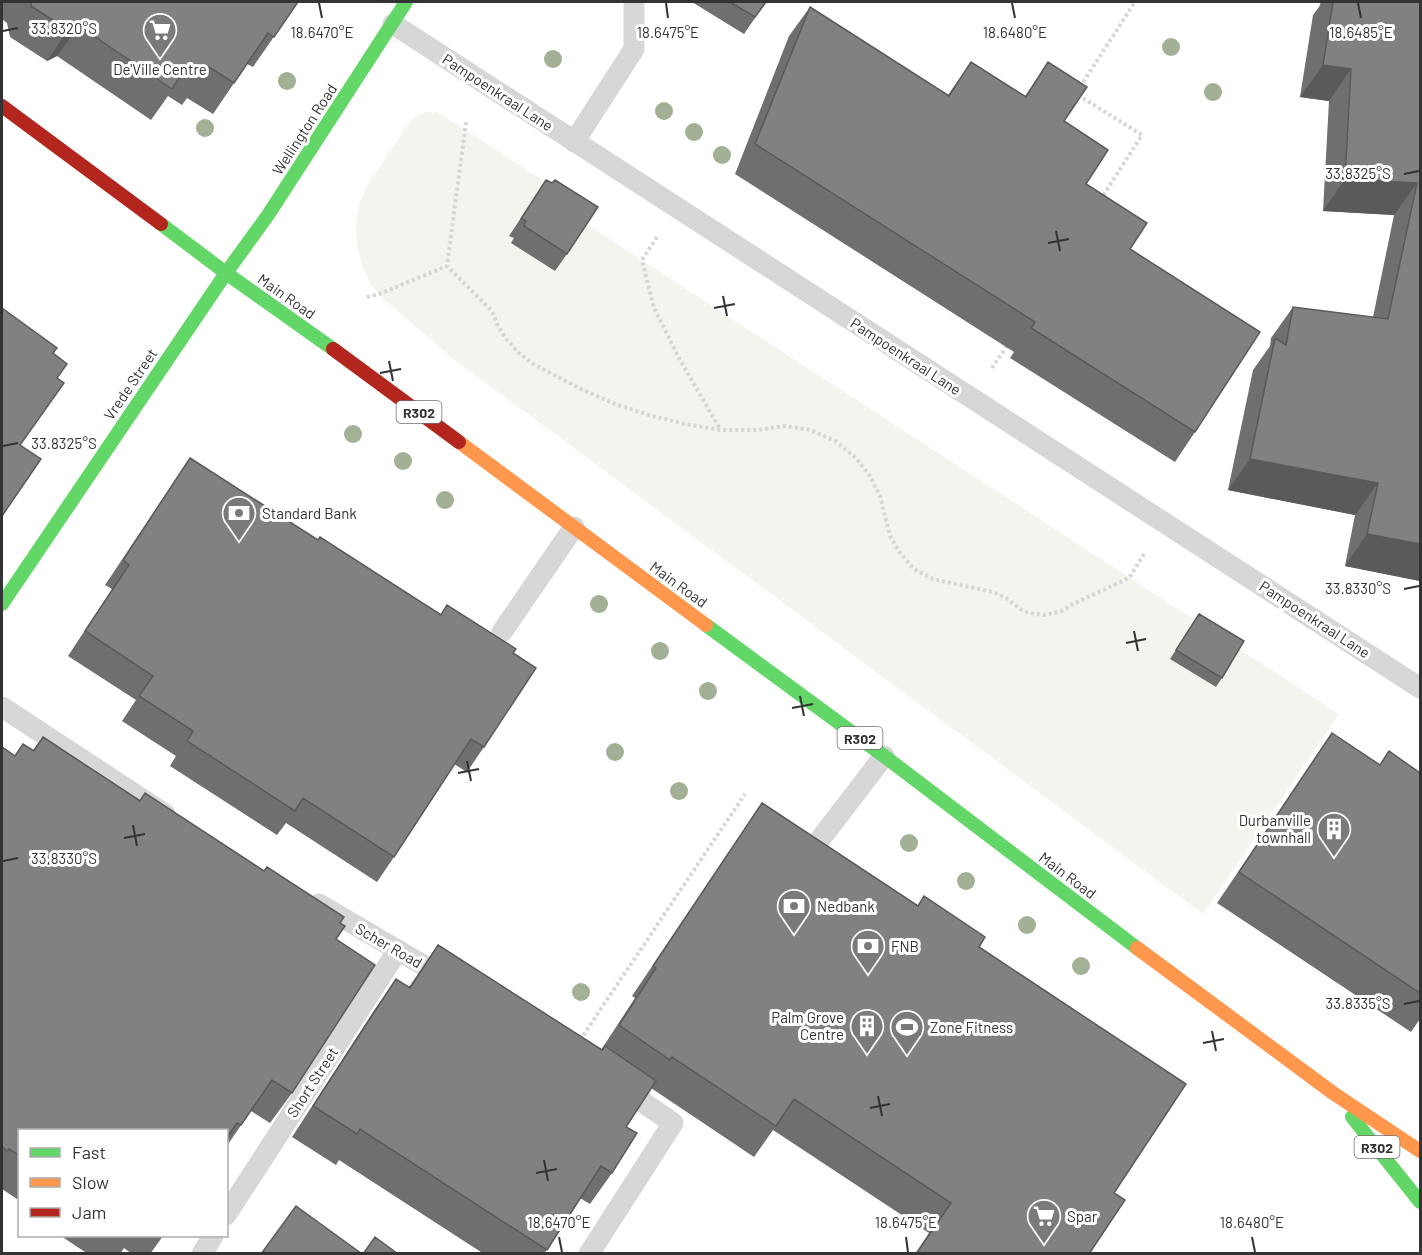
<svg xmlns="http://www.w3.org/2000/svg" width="1422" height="1255" viewBox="0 0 1422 1255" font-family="Barlow,sans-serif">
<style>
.green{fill:#f1f5ed}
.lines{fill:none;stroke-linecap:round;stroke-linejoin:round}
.path{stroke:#d6d6d6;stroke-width:4;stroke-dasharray:3 3;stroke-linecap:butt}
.lane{stroke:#d7d7d7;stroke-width:21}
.fast{stroke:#63d668;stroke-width:14}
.slow{stroke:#ff974d;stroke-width:14}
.jam{stroke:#b3261e;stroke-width:14}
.tree{fill:#a2b095}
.wall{fill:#6f6f6f}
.shaded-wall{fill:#5a5a5a}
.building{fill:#818181;stroke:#5a5a5a;stroke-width:1.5}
.ticks{fill:none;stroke:#333;stroke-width:2}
.labels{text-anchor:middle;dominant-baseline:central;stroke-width:6;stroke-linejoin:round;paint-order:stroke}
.shield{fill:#fff;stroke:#707070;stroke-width:1.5}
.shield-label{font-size:14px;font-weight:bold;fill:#333}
.poi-label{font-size:15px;fill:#333;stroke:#fff;text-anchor:start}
.street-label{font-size:15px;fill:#333;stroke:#fff}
.ticks-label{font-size:15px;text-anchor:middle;fill:#333;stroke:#fff;stroke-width:6;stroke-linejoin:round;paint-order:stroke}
</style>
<rect width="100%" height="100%" fill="#fff"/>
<!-- green -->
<path class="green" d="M 426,112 L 437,112 L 447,118 L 547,183 L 540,194 L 1339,714 L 1203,914 L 451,357 L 386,301 L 371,285 L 362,265 L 357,245 L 356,224 L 359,204 L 367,186 L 407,126 L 414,117 Z"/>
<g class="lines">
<!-- path -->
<path class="path" d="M 1080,87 L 1135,2
M 1078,95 L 1142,135 L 1101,199
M 466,122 L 447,266 L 492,311 L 498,326 L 507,340 L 519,353 L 533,364 L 581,389 L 615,404 L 649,415 L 684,424 L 720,430 L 758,430 L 785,426 L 811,430 L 835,441 L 856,458 L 870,476 L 880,496 L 890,536 L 900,553 L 914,569 L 933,579 L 993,592 L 1006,598 L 1023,611 L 1034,614 L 1044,615 L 1060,612 L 1073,604 L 1129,578 L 1144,554
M 657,237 L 642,260 L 654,308 L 680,360 L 720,429
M 367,297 L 379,294 L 447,266
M 992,368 L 1008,344
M 580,1040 L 745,794"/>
<!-- lane -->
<path class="lane" d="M 393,24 L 1420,688
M 574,142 L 634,49 L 634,2
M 502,632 L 574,527
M 2,707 L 165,814
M 818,842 L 884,756
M 319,904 L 447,979
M 226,1215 L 398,950
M 202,1254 L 213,1236
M 589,1254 L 673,1123 L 619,1086"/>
<!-- fast -->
<path class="fast" d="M 333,349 L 226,273 L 268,215 L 406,2
M 2,604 L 226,273 L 161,224
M 706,625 L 884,756 L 1137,948
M 1352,1117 L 1420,1202"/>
<!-- slow -->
<path class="slow" d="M 459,442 L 706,625
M 1137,948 L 1333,1093 L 1420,1151"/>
<!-- jam -->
<path class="jam" d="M 2,106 L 161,224
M 333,349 L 459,442"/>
</g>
<!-- trees -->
<g class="tree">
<circle cx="1171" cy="47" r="9"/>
<circle cx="553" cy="59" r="9"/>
<circle cx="287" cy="81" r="9"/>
<circle cx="1213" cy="92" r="9"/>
<circle cx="664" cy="111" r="9"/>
<circle cx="205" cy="128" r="9"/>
<circle cx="694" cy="132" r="9"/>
<circle cx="722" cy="155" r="9"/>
<circle cx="353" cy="434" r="9"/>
<circle cx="403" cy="461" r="9"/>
<circle cx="445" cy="500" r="9"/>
<circle cx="599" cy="604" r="9"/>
<circle cx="660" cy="651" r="9"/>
<circle cx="708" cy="691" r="9"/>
<circle cx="615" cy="752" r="9"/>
<circle cx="679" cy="791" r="9"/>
<circle cx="909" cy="843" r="9"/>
<circle cx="966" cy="881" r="9"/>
<circle cx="1027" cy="925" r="9"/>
<circle cx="1081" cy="966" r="9"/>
<circle cx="581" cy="992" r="9"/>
</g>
<!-- wall -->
<path class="wall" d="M 2,2 L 298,2 L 253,67 L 247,64 L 213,114 L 187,98 L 182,105 L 168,96 L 151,120 L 57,56 L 47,61 L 10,37 L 7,23 L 2,19 Z
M 692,2 L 766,2 L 744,34 Z
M 1321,2 L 1420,2 L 1420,581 L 1345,566 L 1355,515 L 1228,490 L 1253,370 L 1270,346 L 1271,338 L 1293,307 L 1373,317 L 1394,215 L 1323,211 L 1329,101 L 1300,97 L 1313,15 L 1319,7 Z
M 810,7 L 948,95 L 971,62 L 1025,96 L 1048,62 L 1064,121 L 1086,184 L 1130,249 L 1195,432 L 1175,462 L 1010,358 L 1014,352 L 735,174 L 789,36 Z
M 546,180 L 567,254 L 555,271 L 511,243 L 514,238 L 509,236 Z
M 190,458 L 318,540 L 441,614 L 513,653 L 484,747 L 467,772 L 454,764 L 394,857 L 377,882 L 286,823 L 277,835 L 170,766 L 176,756 L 122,721 L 136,700 L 68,656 L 112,589 L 105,585 Z
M 1199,614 L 1222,678 L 1216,687 L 1170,659 Z
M 1332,733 L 1380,765 L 1420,772 L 1420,1019 L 1411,1032 L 1217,903 Z
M 43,737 L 140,800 L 340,923 L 336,939 L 292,1093 L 270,1123 L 251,1111 L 226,1147 L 226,1131 L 20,1131 L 20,1201 L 2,1189 L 2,747 L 15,756 L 33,750 Z
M 762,803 L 979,947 L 1114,1193 L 1089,1254 L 915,1254 L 929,1233 L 773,1130 L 754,1157 L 651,1088 L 626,1127 L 612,1173 L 590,1204 L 580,1198 L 544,1254 L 484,1254 L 339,1160 L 336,1165 L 292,1137 L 375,1009 L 396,979 L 409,987 L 438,945 L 601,1050 L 635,998 L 632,996 Z
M 61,1236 L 163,1236 L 150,1254 L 132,1254 L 124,1248 L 120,1254 L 88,1254 Z"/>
<!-- shaded-wall -->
<path class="shaded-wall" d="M 79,26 L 57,56 L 47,61 L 68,30 Z
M 1323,65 L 1351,69 L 1329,101 L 1300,97 Z
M 1345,179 L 1417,183 L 1394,215 L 1323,211 Z
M 1250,459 L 1378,483 L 1355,515 L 1228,490 Z
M 1367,534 L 1420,544 L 1420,581 L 1345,566 Z"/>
<!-- building -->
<path class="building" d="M 31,2 L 298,2 L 274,37 L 268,33 L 234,83 L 209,67 L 203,75 L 188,64 L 172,89 L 79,26 L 68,30 L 31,6 Z
M 730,2 L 766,2 L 755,17 Z
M 1333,2 L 1420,2 L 1420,544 L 1367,534 L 1378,483 L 1250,459 L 1275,338 L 1286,345 L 1293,307 L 1388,319 L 1417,183 L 1345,179 L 1351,69 L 1323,65 Z
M 810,7 L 949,96 L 971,62 L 1026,97 L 1048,62 L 1087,87 L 1064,121 L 1108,150 L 1086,184 L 1147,223 L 1130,249 L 1260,332 L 1195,432 L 1031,328 L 1035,322 L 755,144 Z
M 546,180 L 552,183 L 555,180 L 598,207 L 567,254 L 524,226 L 526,221 L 521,219 Z
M 2,308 L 57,348 L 53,353 L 67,364 L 57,378 L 64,383 L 20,445 L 41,459 L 2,516 Z
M 190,458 L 318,540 L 320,537 L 441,615 L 447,605 L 516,649 L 513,653 L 536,668 L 484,747 L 471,739 L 394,857 L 303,798 L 295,811 L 187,741 L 193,731 L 139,696 L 153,676 L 85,631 L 129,565 L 123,560 Z
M 1199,614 L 1244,641 L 1222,678 L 1176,650 Z
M 1332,733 L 1380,765 L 1389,751 L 1420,773 L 1420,993 L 1239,872 Z
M 43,737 L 140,801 L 145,793 L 264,871 L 267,867 L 344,917 L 340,923 L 345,926 L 336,939 L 375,965 L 292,1093 L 272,1080 L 241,1125 L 237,1123 L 226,1139 L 226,1131 L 20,1131 L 20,1156 L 9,1149 L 7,1151 L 2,1147 L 2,747 L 15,756 L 23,744 L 34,751 Z
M 762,803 L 918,906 L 924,896 L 985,937 L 979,947 L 1186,1084 L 1114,1193 L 1125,1200 L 1089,1254 L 916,1254 L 951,1203 L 794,1099 L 776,1126 L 672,1057 L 670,1060 L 619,1025 L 656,968 L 653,966 Z
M 438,945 L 602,1050 L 605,1046 L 656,1081 L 626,1127 L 637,1133 L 612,1173 L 601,1166 L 547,1250 L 360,1129 L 357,1134 L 313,1106 L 396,979 L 410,988 Z
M 296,1206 L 362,1254 L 261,1254 Z
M 375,1237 L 398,1254 L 363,1254 Z"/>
<!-- ticks -->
<path class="ticks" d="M 319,3 L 322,18M 666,3 L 668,18M 1012,3 L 1015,18M 1358,3 L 1361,18M 3,31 L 18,28M 1404,174 L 1419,171M 1056,231 L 1060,251M 1048,243 L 1069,239M 723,296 L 727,316M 714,308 L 735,304M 389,361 L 393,381M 380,373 L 401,369M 3,446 L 18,443M 1404,589 L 1419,586M 1134,631 L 1138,651M 1126,643 L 1146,639M 800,696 L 804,716M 792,708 L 813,704M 467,761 L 471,781M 458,773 L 479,769M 133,825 L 137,846M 124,838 L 145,834M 3,861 L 18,858M 1404,1004 L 1419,1001M 1212,1031 L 1216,1051M 1203,1043 L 1224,1039M 878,1096 L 882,1116M 870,1108 L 890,1104M 544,1160 L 548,1181M 536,1173 L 557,1169M 559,1237 L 562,1252M 906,1237 L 908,1252M 1252,1237 L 1255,1252"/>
<!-- icons -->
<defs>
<g id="supermarket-pin" transform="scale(1.725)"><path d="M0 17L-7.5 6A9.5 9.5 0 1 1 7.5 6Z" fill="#7a7a7a" stroke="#fff"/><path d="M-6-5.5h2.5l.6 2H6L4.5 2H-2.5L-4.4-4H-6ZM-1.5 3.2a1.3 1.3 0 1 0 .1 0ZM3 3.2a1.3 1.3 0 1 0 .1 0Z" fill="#fff"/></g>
<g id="bank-pin" transform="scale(1.725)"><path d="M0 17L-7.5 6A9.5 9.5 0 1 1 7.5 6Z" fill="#7a7a7a" stroke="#fff"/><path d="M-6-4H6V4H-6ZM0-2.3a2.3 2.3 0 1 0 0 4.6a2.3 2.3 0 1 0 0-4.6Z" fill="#fff"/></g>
<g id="building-pin" transform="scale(1.725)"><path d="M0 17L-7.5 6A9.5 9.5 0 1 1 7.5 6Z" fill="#7a7a7a" stroke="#fff"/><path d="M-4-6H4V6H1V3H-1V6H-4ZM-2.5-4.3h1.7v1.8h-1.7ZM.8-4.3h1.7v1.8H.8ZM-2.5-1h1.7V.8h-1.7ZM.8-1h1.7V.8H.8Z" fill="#fff"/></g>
<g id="stadium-pin" transform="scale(1.725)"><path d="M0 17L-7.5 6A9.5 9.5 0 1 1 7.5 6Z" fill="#7a7a7a" stroke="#fff"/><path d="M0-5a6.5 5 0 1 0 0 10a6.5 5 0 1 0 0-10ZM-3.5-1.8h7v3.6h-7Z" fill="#fff"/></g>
</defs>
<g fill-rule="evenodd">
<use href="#supermarket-pin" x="160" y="30"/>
<use href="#bank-pin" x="239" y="513"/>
<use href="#building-pin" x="1334" y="829"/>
<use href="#bank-pin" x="794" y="906"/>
<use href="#bank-pin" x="868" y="946"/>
<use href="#building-pin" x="867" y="1026"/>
<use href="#stadium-pin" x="907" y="1027"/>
<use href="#supermarket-pin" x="1044" y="1216"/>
</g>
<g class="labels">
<!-- shield labels -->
<g class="shield">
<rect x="396.5" y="401" width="45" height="22" rx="4.5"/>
<rect x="837.5" y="727" width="45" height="22" rx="4.5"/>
<rect x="1354.5" y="1136" width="45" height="22" rx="4.5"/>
</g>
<g class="shield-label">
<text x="419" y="412">R302</text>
<text x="860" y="738">R302</text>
<text x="1377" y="1147">R302</text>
</g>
<!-- poi labels -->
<g class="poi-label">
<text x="160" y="69" text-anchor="middle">De'Ville Centre</text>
<text x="262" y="513">Standard Bank</text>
<text x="1311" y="820" text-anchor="end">Durbanville<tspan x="1311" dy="17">townhall</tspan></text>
<text x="817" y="906">Nedbank</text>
<text x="891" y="946">FNB</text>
<text x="844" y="1017" text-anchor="end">Palm Grove<tspan x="844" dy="17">Centre</tspan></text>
<text x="930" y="1027">Zone Fitness</text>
<text x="1067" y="1216">Spar</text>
</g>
<!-- street labels -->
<g class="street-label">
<text transform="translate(498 92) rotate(33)">Pampoenkraal Lane</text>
<text transform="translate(304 129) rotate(-57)">Wellington Road</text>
<text transform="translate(287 296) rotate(35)">Main Road</text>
<text transform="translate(906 356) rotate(33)">Pampoenkraal Lane</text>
<text transform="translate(130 384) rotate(-56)">Vrede Street</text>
<text transform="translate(679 584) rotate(36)">Main Road</text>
<text transform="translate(1315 619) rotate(33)">Pampoenkraal Lane</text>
<text transform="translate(1068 875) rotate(37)">Main Road</text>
<text transform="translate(389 945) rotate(30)">Scher Road</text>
<text transform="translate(312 1082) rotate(-57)">Short Street</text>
</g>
</g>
<g class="ticks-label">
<text x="64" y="34">33.8320°S</text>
<text x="322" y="38">18.6470°E</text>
<text x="668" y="38">18.6475°E</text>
<text x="1015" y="38">18.6480°E</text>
<text x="1361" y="38">18.6485°E</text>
<text x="1358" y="179">33.8325°S</text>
<text x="64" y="449">33.8325°S</text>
<text x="1358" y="594">33.8330°S</text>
<text x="64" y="864">33.8330°S</text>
<text x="1358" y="1009">33.8335°S</text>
<text x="559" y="1228">18.6470°E</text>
<text x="906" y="1228">18.6475°E</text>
<text x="1252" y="1228">18.6480°E</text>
</g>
<!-- border -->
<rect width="1422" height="1255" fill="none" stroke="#333333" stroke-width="6"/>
<!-- legend -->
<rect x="18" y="1129" width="210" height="108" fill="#ffffff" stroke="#adadad" stroke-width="1.5"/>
<rect x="30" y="1148" width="30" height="9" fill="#63d668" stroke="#adadad" stroke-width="1.5"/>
<text x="72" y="1159" font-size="18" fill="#333333">Fast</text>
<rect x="30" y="1178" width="30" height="9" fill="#ff974d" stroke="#adadad" stroke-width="1.5"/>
<text x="72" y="1189" font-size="18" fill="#333333">Slow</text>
<rect x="30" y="1208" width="30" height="9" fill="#b3261e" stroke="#adadad" stroke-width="1.5"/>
<text x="72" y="1219" font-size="18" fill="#333333">Jam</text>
</svg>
